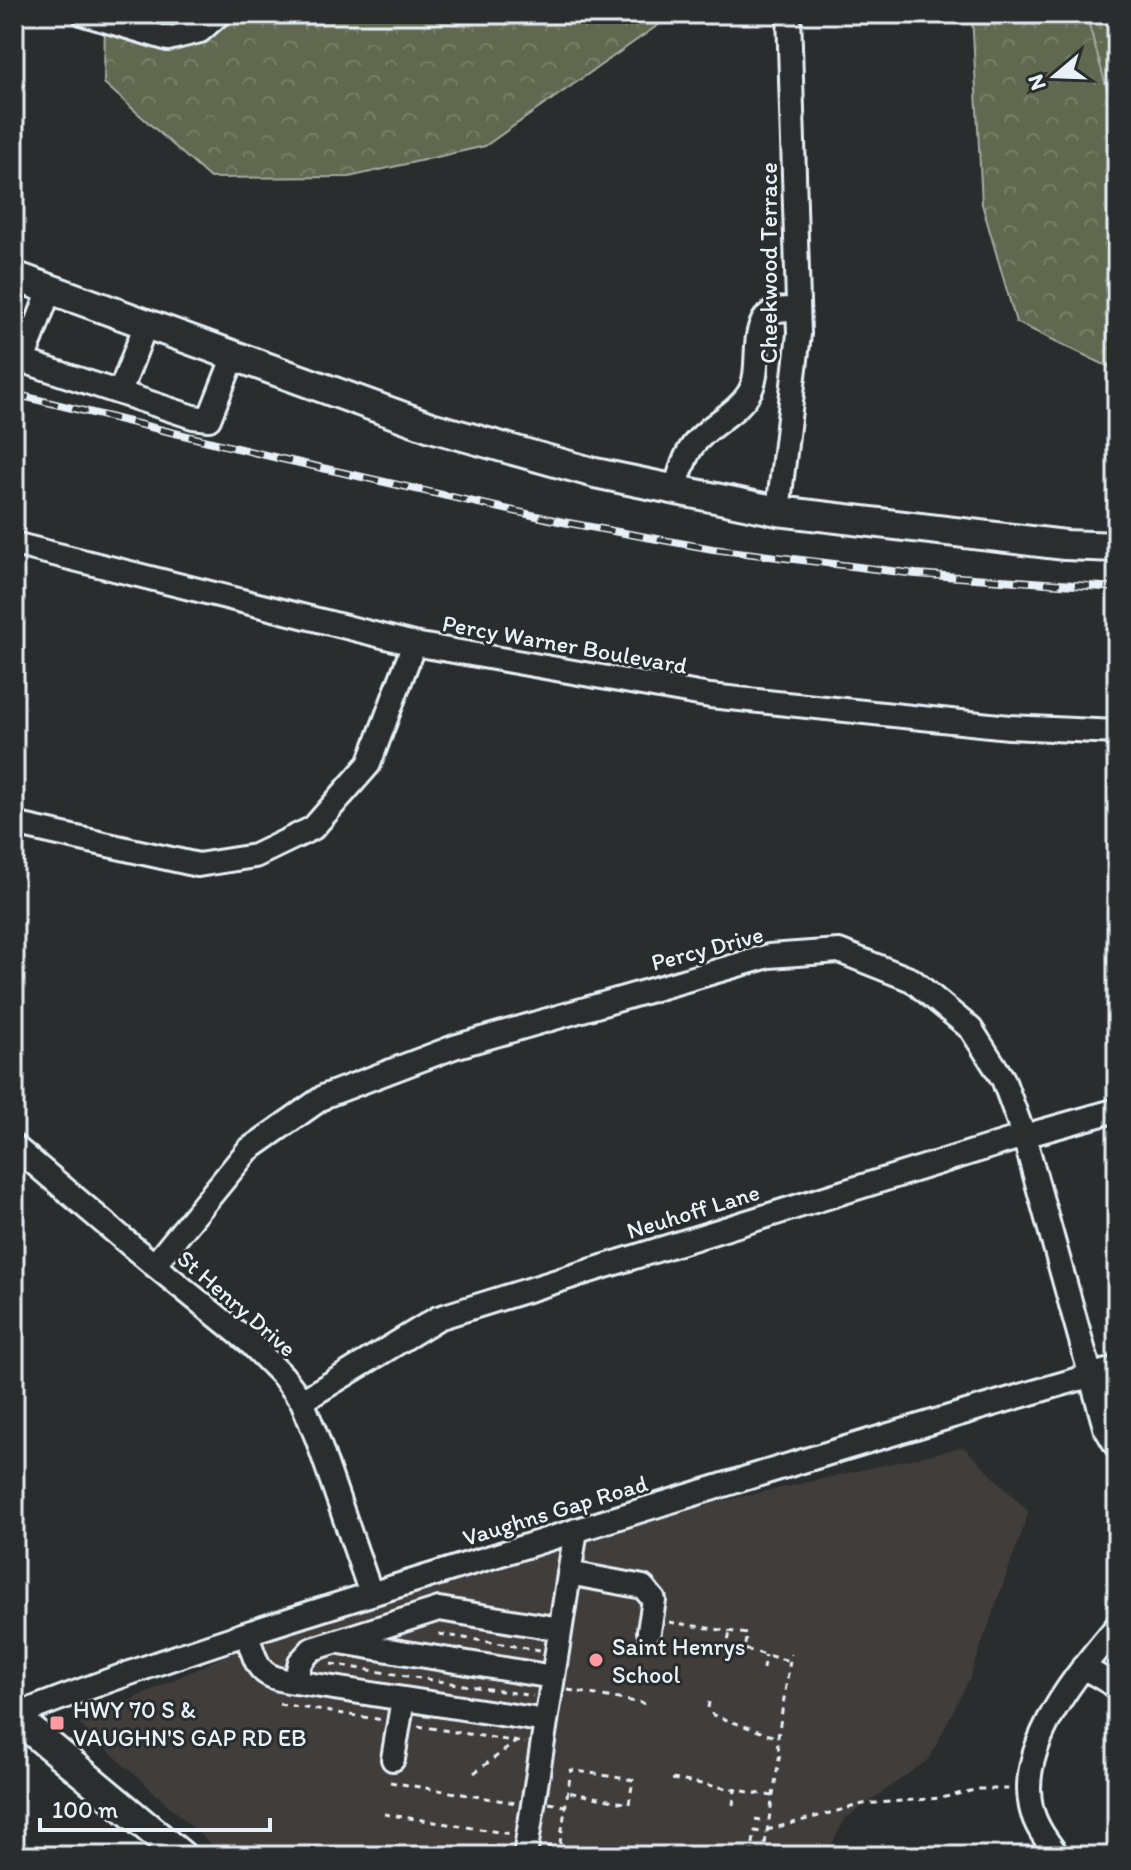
<svg xmlns="http://www.w3.org/2000/svg" width="1131" height="1870" viewBox="0 0 1131 1870" font-family="Itim,sans-serif">
<style>
.built{fill:#3f3c3a}
.forest{fill:url(#forest-crowns);stroke:#a4ada4;stroke-width:2}
.park{fill:url(#park-dots);stroke:#a4ada4;stroke-width:2}
.lines{fill:none;stroke-linecap:round;stroke-linejoin:round}
.minor-casing{stroke:#e8f1f8;stroke-width:28}
.major-casing{stroke:#e8f1f8;stroke-width:34}
.path{stroke:#e8f1f8;stroke-width:3;stroke-dasharray:6 6;stroke-linecap:butt}
.minor{stroke:#2a2d2e;stroke-width:22}
.major{stroke:#2a2d2e;stroke-width:28}
.rail-casing{stroke:#e8f1f8;stroke-width:8}
.rail{stroke:#2a2d2e;stroke-width:5;stroke-dasharray:15;stroke-linecap:butt}
.poi-dot{fill:#ff9aa2;stroke:#2a2d2e;stroke-width:3}
.labels{text-anchor:middle;dominant-baseline:central;stroke-width:6;stroke-linejoin:round;paint-order:stroke}
.street-label{font-size:24px;fill:#e8f1f8;stroke:#2a2d2e}
.poi-label{font-size:24px;fill:#e8f1f8;stroke:#2a2d2e;text-anchor:start}
</style>
<defs>
<pattern id="forest-crowns" width="20" height="18" patternUnits="userSpaceOnUse" patternTransform="scale(2)"><rect width="20" height="18" fill="#61694f"/><path d="M2 6a3 3 0 1 1 6 0M12 15a3 3 0 1 1 6 0" fill="none" stroke="#787f69"/></pattern>
<pattern id="park-dots" width="8" height="8" patternUnits="userSpaceOnUse" patternTransform="scale(2)"><rect width="8" height="8" fill="#61694f"/><path d="M2 2h.1M6 6h.1" fill="none" stroke="#787f69" stroke-width="1.8" stroke-linecap="round"/></pattern>
</defs>
<rect width="100%" height="100%" fill="#2a2d2e"/>
<filter id="ink" filterUnits="userSpaceOnUse"><feTurbulence type="fractalNoise" baseFrequency=".0125" numOctaves="2"/><feDisplacementMap in="SourceGraphic" scale="16" xChannelSelector="R" yChannelSelector="G"/><feConvolveMatrix kernelMatrix="1 2 1 2 8 2 1 2 1" color-interpolation-filters="sRGB"/></filter>
<g filter="url(#ink)">
<!-- built -->
<path class="built" d="M 964,1447 L 1029,1512 L 970,1677 L 929,1759 L 846,1818 L 825,1856 L 224,1856 L 79,1724 L 250,1644 L 480,1571 L 709,1504 Z"/>
<!-- forest -->
<path class="forest" d="M 105,14 L 674,14 L 485,146 L 349,177 L 210,178 L 104,83 Z
M 972,14 L 1117,14 L 1117,371 L 1016,322 L 982,204 Z"/>
<!-- park -->
<path class="park" d="M 1086,14 L 1117,14 L 1117,125 Z"/>
<g class="lines">
<!-- minor casing -->
<g class="minor-casing">
<path id="minor" d="M 84,14 L 168,39 L 200,31 L 219,14
M 50,289 L 23,361 L 193,417 L 209,419 L 234,356
M 120,392 L 146,324
M 675,489 C 680,474 684,456 694,444 C 710,424 736,414 749,393 C 763,371 749,332 768,315 C 775,308 789,309 798,309
M 778,511 L 799,334 L 789,14
M 14,544 L 414,644 L 710,696 L 1009,727 L 1117,732
M 14,824 L 198,865 L 255,856 L 313,828 L 369,764 L 414,644
M 14,1146 L 154,1265 L 249,1342 L 283,1376 L 302,1401 L 317,1438 L 371,1594
M 154,1265 L 248,1150 L 325,1096 L 454,1047 L 769,956 L 839,951 L 912,980 L 971,1029 L 1003,1079 L 1024,1136 L 1105,1427 L 1117,1447
M 1110,1370 L 1117,1394
M 302,1401 L 438,1318 L 1024,1136 L 1117,1110
M 569,1573 L 643,1587 L 654,1600 L 649,1631
M 247,1634 C 257,1666 258,1678 295,1682
M 340,1642 L 553,1677
M 1083,1667 L 1117,1687
M 14,1716 C 170,1655 331,1606 491,1557 C 699,1492 908,1428 1117,1368
M 546,1721 L 295,1682 L 300,1662 L 312,1649 L 439,1609 L 560,1629
M 393,1759 L 403,1699
M 525,1856 L 576,1530
M 1058,1856 C 1047,1841 1035,1826 1031,1807 C 1017,1744 1079,1671 1117,1626"/>
</g>
<!-- major casing -->
<g class="major-casing">
<path id="major" d="M 14,276 L 431,427 L 595,473 L 778,511 L 1065,545 L 1117,547
M 14,1716 L 182,1856"/>
</g>
<!-- path -->
<path class="path" d="M 669,1622 L 747,1634 L 744,1649 L 789,1661
M 439,1634 L 540,1650
M 726,1652 L 730,1632
M 331,1664 L 533,1696
M 763,1669 L 765,1655
M 568,1690 L 647,1704
M 709,1702 L 708,1708 L 713,1715 L 778,1738
M 279,1704 L 383,1720
M 418,1726 L 525,1743
M 474,1773 L 517,1741
M 672,1779 L 773,1796
M 390,1782 L 516,1803
M 549,1803 L 565,1806
M 733,1805 L 735,1789
M 384,1814 L 511,1834
M 755,1819 L 767,1821
M 767,1830 L 863,1804 L 941,1798 L 979,1789 L 1011,1789
M 546,1846 L 605,1856
M 558,1856 L 571,1770 L 633,1780 L 629,1804 L 568,1792
M 751,1856 L 755,1831 L 766,1833
M 763,1856 L 780,1753 L 777,1743 L 791,1654"/>
<!-- minor -->
<use href="#minor" class="minor"/>
<!-- major -->
<use href="#major" class="major"/>
<!-- rail casing -->
<g class="rail-casing">
<path id="rail" d="M 14,394 L 282,459 L 563,522 L 646,537 L 713,549 L 916,574 L 1117,588"/>
</g>
<!-- rail -->
<use href="#rail" class="rail"/>
</g>
</g>
<!-- markers -->
<g class="poi-dot">
<circle cx="596" cy="1660" r="8"/>
<rect x="49" y="1715" width="16" height="16" rx="4"/>
</g>
<g class="labels">
<!-- street labels -->
<g class="street-label">
<text transform="translate(768 263) rotate(-90)">Cheekwood Terrace</text>
<text transform="translate(565 644) rotate(10)">Percy Warner Boulevard</text>
<text transform="translate(707 948) rotate(-15)">Percy Drive</text>
<text transform="translate(693 1211) rotate(-17)">Neuhoff Lane</text>
<text transform="translate(237 1303) rotate(41)">St Henry Drive</text>
<text transform="translate(555 1510) rotate(-17)">Vaughns Gap Road</text>
</g>
<!-- poi labels -->
<g class="poi-label">
<text x="612" y="1646">Saint Henrys<tspan x="612" dy="28">School</tspan></text>
<text x="73" y="1709">HWY 70 S &amp;<tspan x="73" dy="28">VAUGHN'S GAP RD EB</tspan></text>
</g>
</g>
<!-- margin -->
<rect width="1131" height="1870" fill="none" stroke="#2a2d2e" stroke-width="48"/>
<rect x="24" y="24" width="1083" height="1822" fill="none" stroke="#e8f1f8" stroke-width="3" filter="url(#ink)"/>
<!-- north arrow -->
<g transform="translate(1055 76) rotate(251)" stroke="#2a2d2e" stroke-width="6" paint-order="stroke">
<path d="M0-6L14 30L0 20L-14 30Z" fill="#e8f1f8"/>
<text y="-12" font-size="22" font-weight="bold" text-anchor="middle" fill="#e8f1f8">N</text>
</g>
<!-- scale -->
<path d="M40 1818v12h230v-12" fill="none" stroke="#e8f1f8" stroke-width="4"/>
<text x="52" y="1818" font-size="24" fill="#e8f1f8" stroke="#2a2d2e" stroke-width="6" paint-order="stroke">100 m</text>
</svg>
